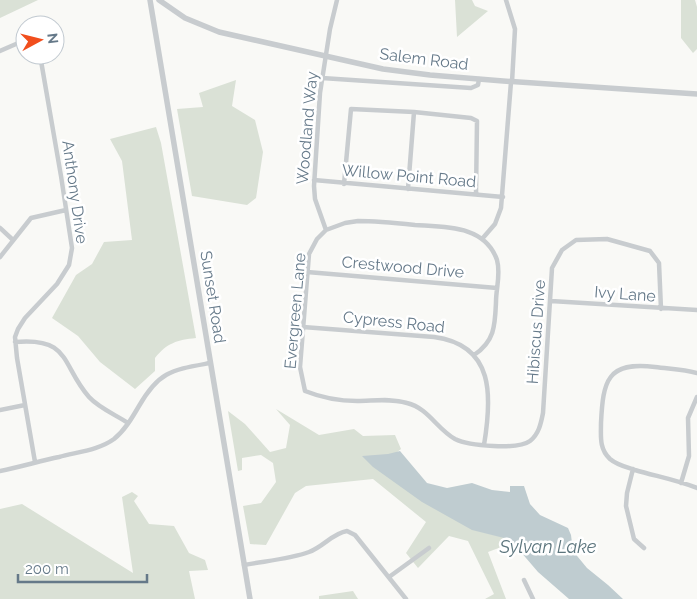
<svg xmlns="http://www.w3.org/2000/svg" width="697" height="599" viewBox="0 0 697 599" font-family="Raleway,sans-serif">
<style>
.green{fill:#dae1d6}
.water{fill:#bfccd0}
.lines{fill:none;stroke-linecap:round;stroke-linejoin:round}
.minor{stroke:#c8cccf;stroke-width:4.5}
.tertiary{stroke:#c8cccf;stroke-width:5.5}
.labels{text-anchor:middle;dominant-baseline:central;stroke-width:5;stroke-linejoin:round;paint-order:stroke}
.street-label{font-size:16px;fill:#657989;stroke:#fff}
.water-label{font-size:18px;font-style:italic;fill:#5c757d;stroke:#fff}
</style>
<rect width="100%" height="100%" fill="#f9f9f6"/>
<!-- green -->
<path class="green" d="M 0,0 L 38,0 L 0,18 Z
M 455,0 L 472,0 L 475,6 L 488,11 L 457,37 Z
M 681,0 L 695,0 L 697,7 L 697,49 L 693,53 L 681,38 Z
M 236,80 L 232,106 L 255,120 L 263,152 L 256,198 L 247,205 L 192,196 L 177,109 L 203,107 L 199,93 Z
M 156,127 L 161,143 L 196,338 C 177,340 167,343 155,358 L 155,371 L 135,389 L 100,362 L 78,336 L 52,318 L 76,275 L 92,264 L 104,242 L 132,240 L 122,161 L 110,139 Z
M 276,409 L 319,435 L 354,429 L 363,436 L 395,435 L 401,449 L 381,465 L 515,542 L 488,552 L 506,599 L 485,599 L 494,594 L 468,541 L 449,536 L 418,568 L 406,553 L 426,522 L 373,479 L 306,486 L 295,493 L 266,545 L 250,544 L 243,506 L 261,503 L 276,482 L 273,463 L 261,455 L 242,458 L 242,470 L 238,471 L 228,411 L 245,424 L 270,452 L 286,448 L 290,425 Z
M 132,492 L 138,496 L 134,501 L 149,524 L 174,526 L 189,553 L 205,560 L 208,570 L 189,571 L 195,599 L 0,599 L 0,509 L 22,504 L 133,573 L 122,497 Z
M 353,591 L 358,599 L 319,599 L 319,596 Z"/>
<!-- water -->
<path class="water" d="M 400,451 L 427,483 L 447,488 L 472,483 L 492,490 L 510,492 L 510,486 L 524,486 L 530,504 L 540,515 L 568,528 L 571,535 L 573,551 L 587,568 L 608,585 L 623,599 L 569,599 L 538,572 L 520,551 L 504,538 L 472,530 L 422,502 L 373,467 L 362,456 L 388,454 Z"/>
<g class="lines">
<!-- minor -->
<path class="minor" d="M 506,0 L 515,29 L 512,82
M 0,51 L 16,44 L 25,43
M 322,78 L 471,88 L 478,85 L 479,79
M 314,180 L 503,197
M 344,184 L 351,109 L 414,112 L 471,118 L 477,121 L 476,194
M 408,189 L 414,112
M 0,228 L 13,240
M 326,230 L 315,199 L 314,186 L 320,93 L 330,29 L 337,0
M 482,239 L 495,224 L 501,208 L 511,82
M 0,257 L 31,218 L 66,210
M 307,272 L 497,288
M 551,301 L 697,310
M 303,327 L 434,337 C 495,345 492,397 484,445
M 15,342 C 71,337 61,365 89,397 C 99,408 116,415 128,423
M 474,355 C 495,341 495,325 496,302 C 496,288 501,274 497,260 C 485,225 445,227 415,225 C 396,223 377,221 358,221 L 345,223 L 326,230 L 317,239 L 309,254 L 300,367 L 305,391 C 320,397 340,401 357,401 C 373,401 391,398 407,403 C 428,408 437,429 455,439 C 469,446 518,450 530,441 C 539,434 541,423 543,413 L 552,268 L 562,250 L 576,240 L 607,239 L 650,251 L 659,263 L 661,309
M 697,373 C 683,369 670,369 655,367 C 607,361 603,381 601,423 C 601,436 599,449 610,459 C 617,465 626,467 635,470 C 655,476 677,480 697,488
M 0,410 L 25,405
M 35,462 L 17,358 L 15,337 L 18,329 L 25,318 L 57,284 L 69,265 L 72,248 L 61,176 L 40,55
M 633,469 L 627,493 L 626,506 L 634,539 L 644,548
M 0,471 C 20,467 40,461 59,457 C 77,452 99,450 114,439 C 125,430 132,418 139,406 C 159,371 172,370 210,363
M 681,483 L 689,456 L 688,418 L 697,397
M 244,565 C 265,561 290,559 309,552 C 323,547 333,533 347,531 L 355,535 L 406,599
M 389,577 L 429,548
M 524,580 L 533,599"/>
<!-- tertiary -->
<path class="tertiary" d="M 150,0 L 250,599
M 159,0 L 185,18 L 219,32 L 383,69 L 430,75 L 503,81 L 697,94"/>
</g>
<g class="labels">
<!-- street labels -->
<g class="street-label">
<text transform="translate(424 59) rotate(7)">Salem Road</text>
<text transform="translate(307 128) rotate(-85)">Woodland Way</text>
<text transform="translate(409 176) rotate(5)">Willow Point Road</text>
<text transform="translate(75 192) rotate(82)">Anthony Drive</text>
<text transform="translate(403 267) rotate(5)">Crestwood Drive</text>
<text transform="translate(625 294) rotate(4)">Ivy Lane</text>
<text transform="translate(213 297) rotate(81)">Sunset Road</text>
<text transform="translate(295 311) rotate(-85)">Evergreen Lane</text>
<text transform="translate(394 322) rotate(6)">Cypress Road</text>
<text transform="translate(536 332) rotate(-86)">Hibiscus Drive</text>
</g>
<!-- water labels -->
<g class="water-label">
<text x="548" y="546">Sylvan Lake</text>
</g>
</g>
<!-- north arrow -->
<g transform="translate(40 40) rotate(83)"><circle r="24" fill="#ffffff" stroke="#c1c9d0"/>
<path d="M0-4L9 19L0 12L-9 19Z" fill="#f14e1d"/>
<text y="-8" font-size="14" font-weight="bold" text-anchor="middle" fill="#657989">N</text>
</g>
<!-- scale -->
<path d="M18 574v8h129v-8" fill="none" stroke="#657989" stroke-width="2.5"/>
<text x="25" y="574" font-size="15" fill="#657989" stroke="#ffffff" stroke-width="4" paint-order="stroke">200 m</text>
</svg>
